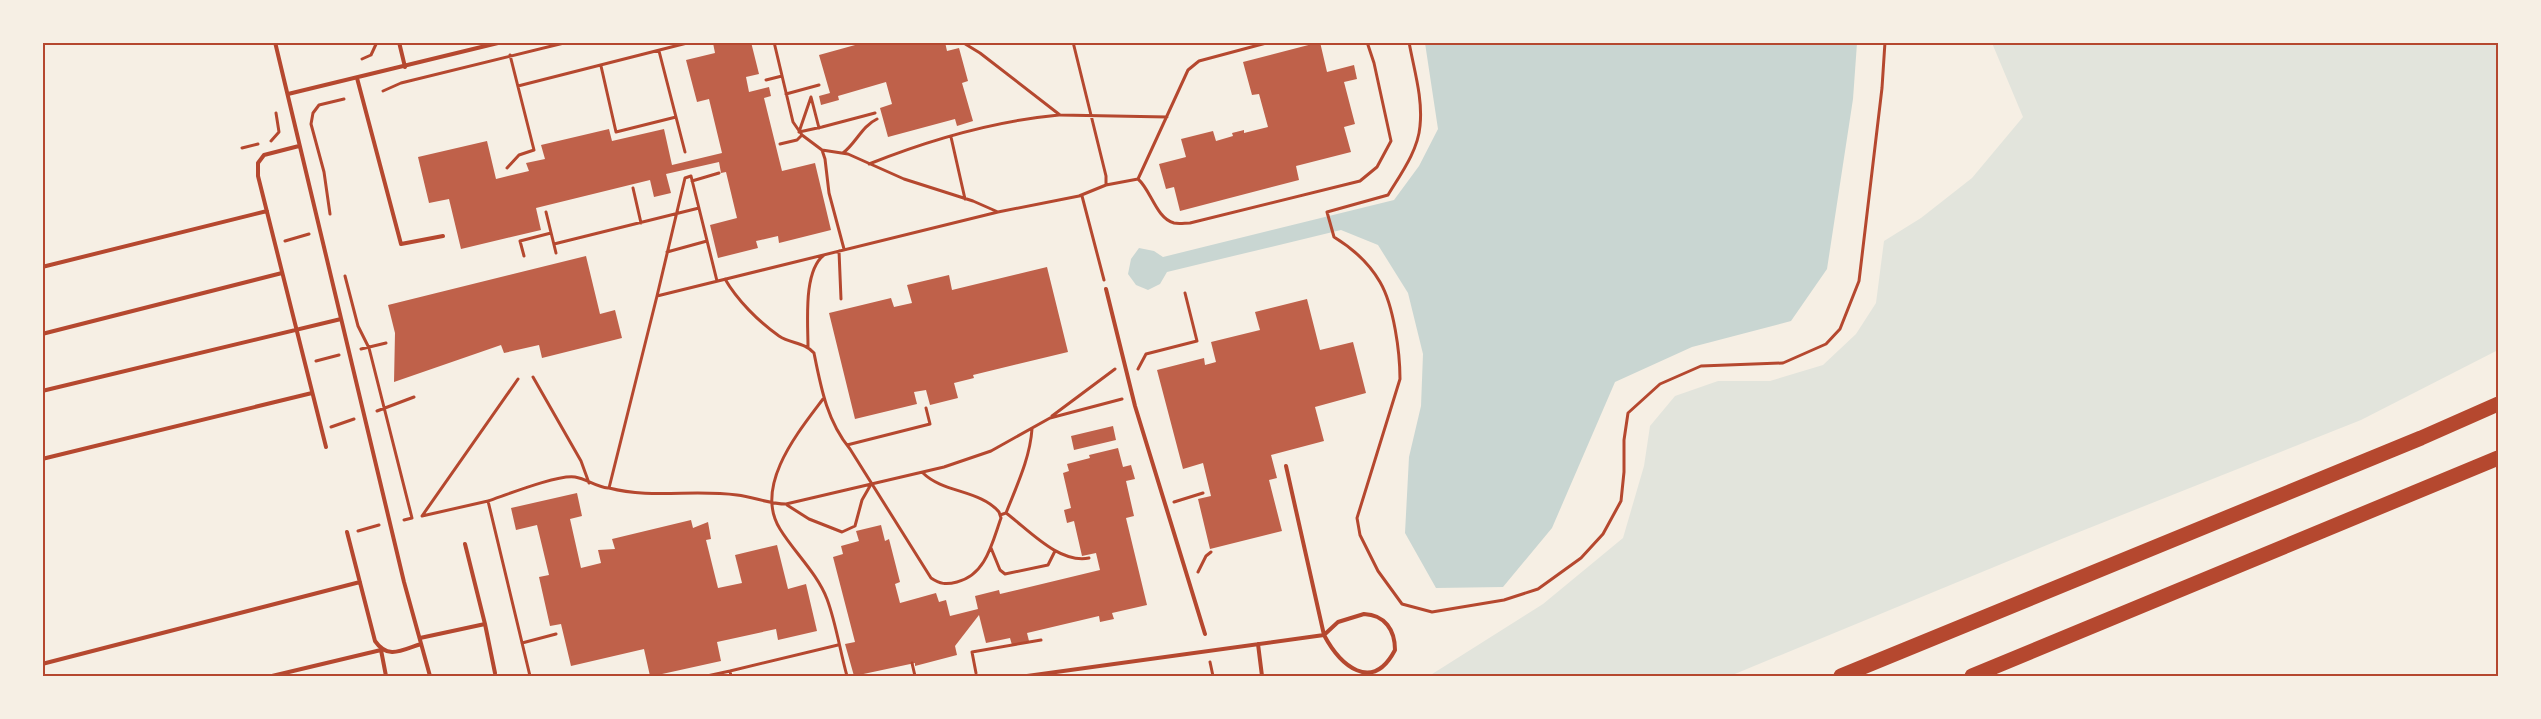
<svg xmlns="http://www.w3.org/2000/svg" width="2541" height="719" viewBox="0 0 2541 719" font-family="'Public Sans',sans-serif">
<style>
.green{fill:#e2e4dc}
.water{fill:#c9d6d2}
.building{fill:#bf614a}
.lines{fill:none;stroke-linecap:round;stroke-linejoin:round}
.path{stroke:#b5482f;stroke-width:3}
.service{stroke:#b5482f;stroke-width:4}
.motorway{stroke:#b5482f;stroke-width:15}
.neatline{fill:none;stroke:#b5482f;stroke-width:2}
</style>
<rect width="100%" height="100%" fill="#f6efe4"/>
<!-- green -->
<path class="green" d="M 1992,43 L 2498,43 L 2498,350 L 2361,420 L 2064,538 L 1730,676 L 1429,676 L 1543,604 L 1623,538 L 1644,466 L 1650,426 L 1675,396 L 1718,381 L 1770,381 L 1823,365 L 1856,334 L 1876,303 L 1884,241 L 1921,218 L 1972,178 L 2023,117 Z"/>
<!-- water -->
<path class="water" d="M 1425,43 L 1857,43 L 1853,99 L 1827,269 L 1791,321 L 1692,347 L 1615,382 L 1552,528 L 1503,587 L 1436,588 L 1405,533 L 1409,457 L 1421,406 L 1423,354 L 1408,293 L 1378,245 L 1341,230 L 1167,272 L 1160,284 L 1148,290 L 1136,285 L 1128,274 L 1131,259 L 1139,248 L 1154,251 L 1163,257 L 1394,200 L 1419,166 L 1438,129 Z"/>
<!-- building -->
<path class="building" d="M 751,42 L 759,74 L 746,77 L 749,92 L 769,87 L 771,96 L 764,98 L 782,171 L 815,163 L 831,230 L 779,243 L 778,236 L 756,241 L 758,248 L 718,258 L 710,225 L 737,218 L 726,172 L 721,173 L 719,162 L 666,174 L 671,193 L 654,197 L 650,180 L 536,208 L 541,230 L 461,249 L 449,199 L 429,203 L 418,157 L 487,141 L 496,179 L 529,171 L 526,163 L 545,159 L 541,145 L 609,129 L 612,141 L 664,129 L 672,165 L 722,153 L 709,99 L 697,102 L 686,60 L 715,53 L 713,43 Z
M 866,42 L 945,42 L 947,51 L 959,48 L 968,81 L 962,83 L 973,121 L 957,126 L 955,119 L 888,137 L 880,108 L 892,104 L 886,82 L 838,96 L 839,100 L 821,105 L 819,96 L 830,93 L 819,55 Z
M 1320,42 L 1327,72 L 1354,65 L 1357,79 L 1344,82 L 1355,124 L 1344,127 L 1351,152 L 1296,166 L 1299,180 L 1180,211 L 1174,187 L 1166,189 L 1159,164 L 1186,157 L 1181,139 L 1213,131 L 1216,141 L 1233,136 L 1232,133 L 1244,130 L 1244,133 L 1268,127 L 1259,94 L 1252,95 L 1243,62 Z
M 586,256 L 600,314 L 615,310 L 622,338 L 542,358 L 539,345 L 504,353 L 501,345 L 394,382 L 395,333 L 388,305 Z
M 1047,267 L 1068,352 L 973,375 L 974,378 L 954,383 L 958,398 L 930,405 L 926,390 L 914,392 L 917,404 L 855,419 L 829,313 L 891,298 L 894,307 L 912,303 L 907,285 L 949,275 L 952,290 Z
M 1307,299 L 1320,350 L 1353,342 L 1366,393 L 1315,407 L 1324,441 L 1271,455 L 1277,478 L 1269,480 L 1282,531 L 1210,549 L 1198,499 L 1211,496 L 1203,463 L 1183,469 L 1157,370 L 1204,358 L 1205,365 L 1216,362 L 1211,342 L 1260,330 L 1255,312 Z
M 1113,426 L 1116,440 L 1074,450 L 1071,436 Z
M 1118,448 L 1123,467 L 1131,465 L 1135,479 L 1126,481 L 1134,516 L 1126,518 L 1147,605 L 1112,613 L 1114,619 L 1100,622 L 1099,616 L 1027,633 L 1029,641 L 1012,645 L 1010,638 L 986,643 L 979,615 L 955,646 L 957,655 L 915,666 L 915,663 L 854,676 L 845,644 L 855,642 L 833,557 L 843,554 L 841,546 L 859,541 L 856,531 L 881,525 L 885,541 L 889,539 L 900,582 L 895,584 L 900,603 L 936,593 L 939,602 L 946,600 L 950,616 L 978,609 L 975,596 L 999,590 L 1000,594 L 1100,570 L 1096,553 L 1082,556 L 1074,521 L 1067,523 L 1064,510 L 1071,508 L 1063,473 L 1069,471 L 1067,464 L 1090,458 L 1089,455 Z
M 577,493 L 582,516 L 570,519 L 581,568 L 601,563 L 598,550 L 615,549 L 612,539 L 691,520 L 693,528 L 708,522 L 711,539 L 706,540 L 718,588 L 742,583 L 735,555 L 777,545 L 788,589 L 806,584 L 817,631 L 778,640 L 776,629 L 717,642 L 721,661 L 653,676 L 650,676 L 644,649 L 571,666 L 561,624 L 550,626 L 539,577 L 549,575 L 537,525 L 516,530 L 511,508 Z"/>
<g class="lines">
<!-- path -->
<path class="path" d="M 774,42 L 793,122 L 802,135 L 822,150 L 825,159 L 829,193 L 844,249
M 962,42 L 980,53 L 1060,115 L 1167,117
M 1073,42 L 1106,176 L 1106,185 L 1079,196 L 998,212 L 657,296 L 609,488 C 651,499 694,489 737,495 C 754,497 769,504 786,504 L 944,467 L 991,451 L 1050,418 L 1122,399
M 1409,42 C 1414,70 1423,98 1420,126 C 1418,151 1400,175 1388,195 L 1327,212 L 1334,237 C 1352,248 1369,263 1380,282 C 1394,306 1400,353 1400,379 L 1357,518 L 1360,535 L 1378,571 L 1402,604 L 1432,612 L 1504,600 L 1538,589 L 1581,558 L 1603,534 L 1621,501 L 1624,472 L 1624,440 L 1628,413 L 1660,384 L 1701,366 L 1783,363 L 1826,344 L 1840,329 L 1859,281 L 1882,88 L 1885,42
M 659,51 L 685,152
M 362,59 L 371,55 L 377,42
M 601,66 L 616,132 L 676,117
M 766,80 L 782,76
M 518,86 L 691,42
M 383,91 L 401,83 L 568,42
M 786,94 L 819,85
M 819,128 L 811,97 L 799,132 L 822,127 L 875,113
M 951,137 L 965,199
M 271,141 L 279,132 L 276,113
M 780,144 L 797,140 L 802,135
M 242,148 L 258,144
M 822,150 L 848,154 L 904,179 L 973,201 L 998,212
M 843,153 C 856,143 862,126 877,119
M 869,164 C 929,140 995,121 1059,115
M 507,168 L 519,155 L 534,150 L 510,55
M 1138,179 L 1188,70 L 1199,61 L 1270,42
M 692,181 L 719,173
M 1106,185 L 1138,179 C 1151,190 1156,218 1174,223 C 1179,224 1185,223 1190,223 L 1360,181 L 1377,167 L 1391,141 L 1374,63 L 1367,42
M 633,188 L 641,223
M 1082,196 L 1104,280
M 546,212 L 556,253
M 330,214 L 324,172 L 311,124 L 313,113 L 319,105 L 344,99
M 285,241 L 309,234
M 554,244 L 699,208
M 839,251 L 841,299
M 667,252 L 707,241
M 524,256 L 520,241 L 551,233
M 345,276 L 358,326 L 369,348 L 412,518 L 404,520
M 725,279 C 737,300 759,322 779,336 C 791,344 804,342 814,353 C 821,388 827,421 850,449 L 931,578 C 940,584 946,585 957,582 C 986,575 992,543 1001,518 L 999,512 C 981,490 943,493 923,473
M 657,296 L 685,178 L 691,176 L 717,281
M 808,347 C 808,322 803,271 824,255
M 361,349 L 386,343
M 316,361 L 339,355
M 1138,369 L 1146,354 L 1197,341 L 1185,293
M 533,377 L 581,461 L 589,483
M 823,399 C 799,431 753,486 780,529 C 794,552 817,573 827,599 C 836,623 840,651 847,676
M 377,411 L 414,397
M 1052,416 L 1115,369
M 331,427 L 354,419
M 847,445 L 930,424 L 926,408
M 488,501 L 422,516 L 518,379
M 1174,502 L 1203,493
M 787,505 L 809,519 L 842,532 L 855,526 L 862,500 L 870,486
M 1006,513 C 1029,530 1059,564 1089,558
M 1000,515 L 1006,513 C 1017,485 1030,458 1032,429
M 358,531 L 379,525
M 991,548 L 1000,570 L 1005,574 L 1048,565 L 1055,551
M 1198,572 L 1206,556 L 1211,552
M 522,643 L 556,634
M 1210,662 L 1213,676
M 912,663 L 915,676
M 976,673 L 972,652 L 1041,640
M 530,676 L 488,501 C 506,495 559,474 575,477 C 587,479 596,487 608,488
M 707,676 L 730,671
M 731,676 L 730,671 L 838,645"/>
<!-- service -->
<path class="service" d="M 275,42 L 404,582 L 430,676
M 399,42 L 405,67
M 357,78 L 401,244 L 443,236
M 288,94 L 502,42
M 299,146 L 264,155 L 258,163 L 258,176 L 326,447
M 42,267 L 267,211
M 1106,289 L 1135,406 L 1205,634
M 42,334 L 282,273
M 42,391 L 341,319
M 42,459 L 312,393
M 347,532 L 375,641 C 388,660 402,650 421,644
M 1364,614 C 1385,615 1395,630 1395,650 C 1372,694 1340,665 1324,635 L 1338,622 Z
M 485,624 L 495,673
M 420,638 L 485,624 L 465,544
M 1258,644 L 1262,676
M 42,664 L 360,582
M 272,676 L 381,650 L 386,676
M 1027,676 L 1324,635 L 1286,466"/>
<!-- motorway -->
<path class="motorway" d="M 1841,676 L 2421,438 L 2498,404
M 1972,676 L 2498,458"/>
</g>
<!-- border -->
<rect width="2541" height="719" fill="none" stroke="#f6efe4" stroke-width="88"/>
<rect x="44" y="44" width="2453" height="631" class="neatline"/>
</svg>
